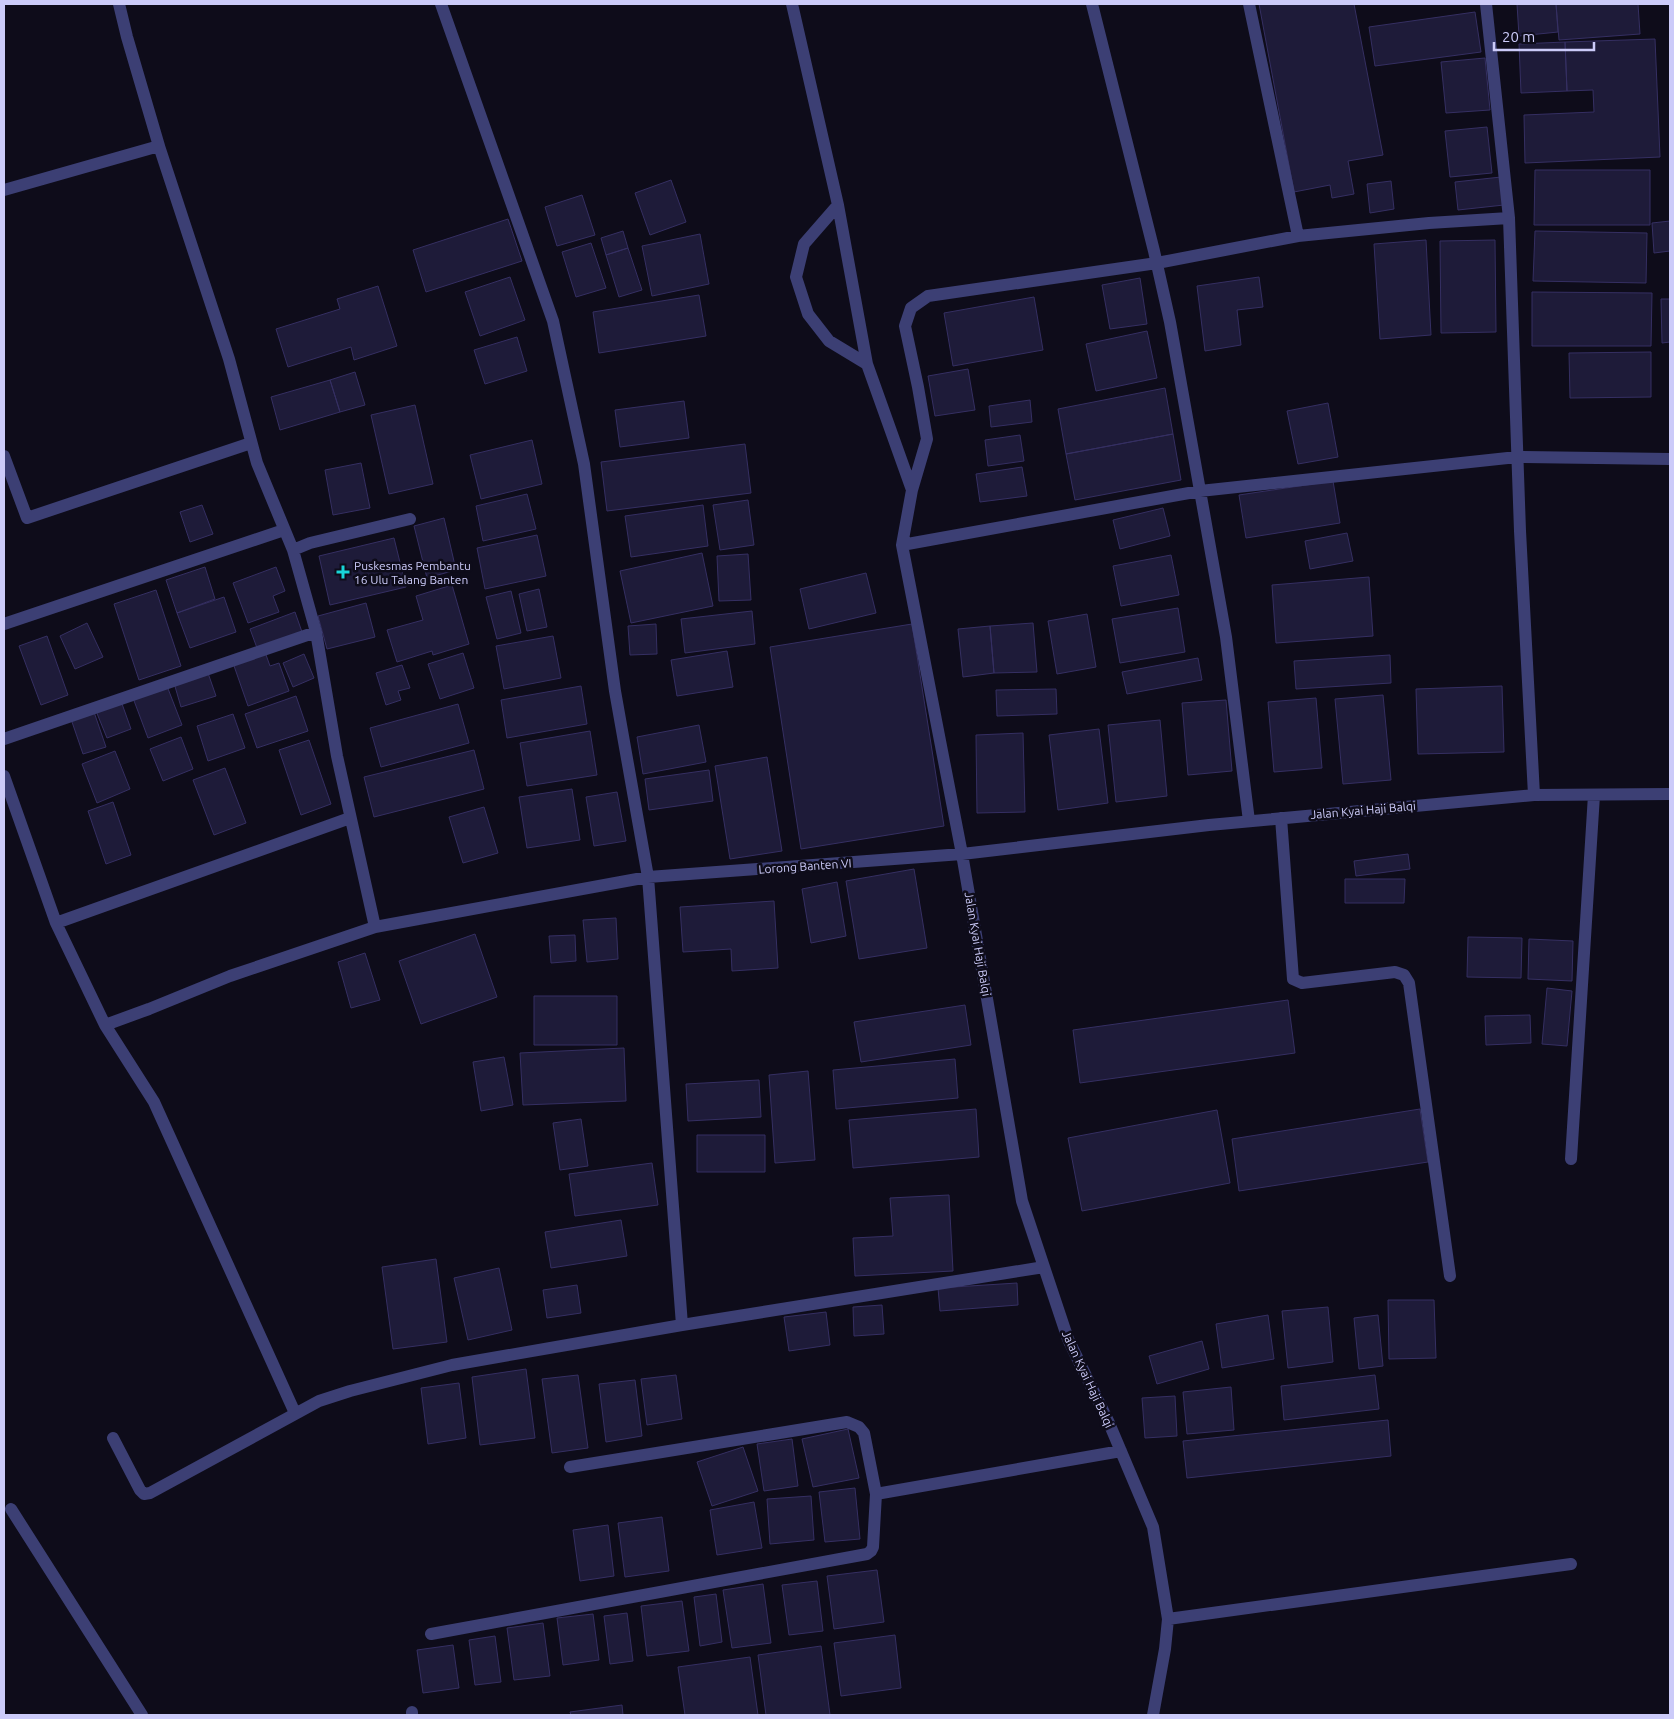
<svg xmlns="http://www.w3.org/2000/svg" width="1674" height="1719" viewBox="0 0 1674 1719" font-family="Ubuntu,sans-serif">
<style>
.building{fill:#1e1b39;stroke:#352f62}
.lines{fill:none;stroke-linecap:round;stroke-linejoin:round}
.minor{stroke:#3c3f74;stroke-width:12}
.poi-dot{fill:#18d5d8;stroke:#0e0c1a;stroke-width:2}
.labels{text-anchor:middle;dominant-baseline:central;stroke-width:5;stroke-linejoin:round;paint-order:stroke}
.poi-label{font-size:12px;fill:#cccbf9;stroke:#0e0c1a;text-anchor:start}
.street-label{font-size:12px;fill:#cccbf9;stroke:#0e0c1a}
</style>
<rect width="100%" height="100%" fill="#0e0c1a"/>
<!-- building -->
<path class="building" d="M 1259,4 L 1354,4 L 1383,155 L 1348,161 L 1354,194 L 1332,198 L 1330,185 L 1294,192 Z
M 1517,4 L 1556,4 L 1558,32 L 1519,36 Z
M 1556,4 L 1638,4 L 1640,34 L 1559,40 Z
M 1475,12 L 1481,52 L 1375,66 L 1369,27 Z
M 1655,39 L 1660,157 L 1525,163 L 1524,115 L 1594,112 L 1593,90 L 1567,91 L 1565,42 Z
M 1565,42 L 1567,91 L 1521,93 L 1519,44 Z
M 1485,58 L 1490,110 L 1446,113 L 1441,62 Z
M 1487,127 L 1492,173 L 1450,177 L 1445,131 Z
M 1535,170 L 1650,170 L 1650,225 L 1534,225 Z
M 1501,177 L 1504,205 L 1458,210 L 1455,182 Z
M 671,180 L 686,222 L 650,235 L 635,193 Z
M 1391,181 L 1394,209 L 1370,213 L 1367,184 Z
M 582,195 L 595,235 L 557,246 L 545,207 Z
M 508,219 L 522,261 L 426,292 L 413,250 Z
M 1670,221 L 1670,251 L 1654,253 L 1652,223 Z
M 623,231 L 628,248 L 606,255 L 601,238 Z
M 1535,231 L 1647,233 L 1646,283 L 1533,281 Z
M 700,234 L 709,284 L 652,296 L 642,246 Z
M 1426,240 L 1431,335 L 1380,339 L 1374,244 Z
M 1495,240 L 1496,332 L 1441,333 L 1440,241 Z
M 591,243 L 606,288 L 576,297 L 562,252 Z
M 628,248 L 642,290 L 619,297 L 606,255 Z
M 510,277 L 525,320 L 480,336 L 465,292 Z
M 1259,277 L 1263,307 L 1237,310 L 1241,345 L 1205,351 L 1197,286 Z
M 1140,278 L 1147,324 L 1110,329 L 1102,285 Z
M 378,286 L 397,346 L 354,360 L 351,347 L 288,367 L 276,329 L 340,309 L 337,299 Z
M 1532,292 L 1652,293 L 1651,346 L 1532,346 Z
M 699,295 L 706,336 L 599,353 L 593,312 Z
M 1034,297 L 1043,350 L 953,366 L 944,313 Z
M 1661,299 L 1670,299 L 1670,342 L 1662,343 Z
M 1147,331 L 1157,378 L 1096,391 L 1086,344 Z
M 517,337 L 527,371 L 485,384 L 474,350 Z
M 1651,352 L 1651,397 L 1570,398 L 1569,353 Z
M 968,369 L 975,410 L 935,416 L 928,376 Z
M 355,372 L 365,405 L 340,412 L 330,380 Z
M 330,380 L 340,412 L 280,430 L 271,397 Z
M 1165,388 L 1173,434 L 1066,454 L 1058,409 Z
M 1030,400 L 1032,422 L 991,427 L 989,406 Z
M 684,401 L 689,438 L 620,447 L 615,410 Z
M 1328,403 L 1338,457 L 1298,464 L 1287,411 Z
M 415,405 L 433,484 L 389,494 L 371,415 Z
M 1173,434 L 1181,480 L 1075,500 L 1066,454 Z
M 1020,435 L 1024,461 L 988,466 L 985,440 Z
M 532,440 L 542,484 L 481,499 L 470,455 Z
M 745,444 L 751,493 L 607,511 L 601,462 Z
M 361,463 L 370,508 L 333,515 L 325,470 Z
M 1022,467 L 1027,496 L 980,502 L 976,474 Z
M 1333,481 L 1340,523 L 1246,538 L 1239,495 Z
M 527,494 L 536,529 L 483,541 L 476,506 Z
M 748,500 L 754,545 L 720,550 L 713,505 Z
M 202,505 L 213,534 L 190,542 L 180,512 Z
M 703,505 L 708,546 L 631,557 L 625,516 Z
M 1163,508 L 1170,536 L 1120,549 L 1113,520 Z
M 444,518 L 456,570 L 427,578 L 414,526 Z
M 1347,533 L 1353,561 L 1310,569 L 1305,541 Z
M 537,535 L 546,576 L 485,589 L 477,548 Z
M 394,538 L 406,587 L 330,605 L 319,556 Z
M 702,553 L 713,606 L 631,623 L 620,571 Z
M 748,554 L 751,600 L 719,601 L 717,556 Z
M 1171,555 L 1179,595 L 1121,606 L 1113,566 Z
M 205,567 L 215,599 L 177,613 L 166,580 Z
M 276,567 L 285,591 L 273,596 L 279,612 L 248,623 L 233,583 Z
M 866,573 L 876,613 L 809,629 L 800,589 Z
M 1369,577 L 1373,636 L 1276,643 L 1272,585 Z
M 452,585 L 469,644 L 433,655 L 432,651 L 397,662 L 387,630 L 423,620 L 416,596 Z
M 539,589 L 547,627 L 527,631 L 519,594 Z
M 156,590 L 181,666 L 139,680 L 114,604 Z
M 511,591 L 521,633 L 497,639 L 486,597 Z
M 224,597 L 236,632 L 190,648 L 177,613 Z
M 366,603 L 375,637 L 327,649 L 318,616 Z
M 1178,608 L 1185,652 L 1120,663 L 1112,619 Z
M 752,611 L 755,644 L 685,653 L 681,619 Z
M 295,612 L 302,632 L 257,648 L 250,629 Z
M 1087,614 L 1096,667 L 1057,674 L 1048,621 Z
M 87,623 L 103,657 L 75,669 L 60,636 Z
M 1033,623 L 1037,672 L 994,673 L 990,626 Z
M 656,624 L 657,654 L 630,655 L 628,626 Z
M 912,624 L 944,826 L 801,849 L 770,647 Z
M 990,626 L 994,673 L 963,677 L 958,629 Z
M 47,636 L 68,695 L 41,705 L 19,646 Z
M 553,636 L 561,678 L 504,689 L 496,646 Z
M 727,651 L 733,687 L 677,696 L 671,660 Z
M 265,652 L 270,666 L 279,663 L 289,691 L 248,706 L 233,663 Z
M 463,653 L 474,688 L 440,699 L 428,664 Z
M 304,654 L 314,678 L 293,687 L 283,663 Z
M 1390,655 L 1391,683 L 1296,689 L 1294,661 Z
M 1198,658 L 1202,680 L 1127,694 L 1122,672 Z
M 402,665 L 410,688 L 398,691 L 401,700 L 386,705 L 376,673 Z
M 208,673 L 216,696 L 181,707 L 174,683 Z
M 167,686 L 182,725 L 148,738 L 133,698 Z
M 581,686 L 587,724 L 507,738 L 501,700 Z
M 1502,686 L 1504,752 L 1418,754 L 1416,689 Z
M 1056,689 L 1057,714 L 997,716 L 996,690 Z
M 1383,695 L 1391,780 L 1343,784 L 1335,699 Z
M 296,696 L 308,731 L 257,748 L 245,714 Z
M 1316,698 L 1322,768 L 1274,772 L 1268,702 Z
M 1226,700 L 1232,771 L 1188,775 L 1182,703 Z
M 121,701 L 131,729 L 107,738 L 96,711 Z
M 458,704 L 469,743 L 381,767 L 370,728 Z
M 94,712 L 106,747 L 83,754 L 71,719 Z
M 233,714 L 245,748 L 208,761 L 197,726 Z
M 1160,720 L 1167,796 L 1116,802 L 1108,725 Z
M 699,725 L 706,762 L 643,774 L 637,737 Z
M 1099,729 L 1108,803 L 1058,810 L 1049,735 Z
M 590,731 L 597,775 L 527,786 L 520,743 Z
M 1023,733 L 1025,812 L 977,813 L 976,735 Z
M 181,737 L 193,769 L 163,781 L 150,749 Z
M 309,740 L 331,804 L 301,815 L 279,750 Z
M 474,750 L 484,789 L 374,817 L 364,777 Z
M 115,751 L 130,789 L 97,803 L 82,764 Z
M 767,757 L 782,851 L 730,859 L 715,766 Z
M 225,768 L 246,823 L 214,835 L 193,780 Z
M 709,770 L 713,801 L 649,810 L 645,779 Z
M 572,789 L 580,840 L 527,848 L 519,797 Z
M 617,792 L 626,841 L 594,846 L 586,797 Z
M 113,802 L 131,855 L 106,864 L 88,811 Z
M 484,807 L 498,853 L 463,863 L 449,817 Z
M 1408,854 L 1410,869 L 1356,876 L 1354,861 Z
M 914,869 L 927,948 L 859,959 L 846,881 Z
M 1345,879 L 1405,879 L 1404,903 L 1345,903 Z
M 837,882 L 846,936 L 811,943 L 802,889 Z
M 774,901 L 778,968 L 732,971 L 731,949 L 683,952 L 680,907 Z
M 616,918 L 618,959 L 587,962 L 583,920 Z
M 475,934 L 497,997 L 421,1024 L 399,961 Z
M 575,935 L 576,961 L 551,963 L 549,936 Z
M 1468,937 L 1522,938 L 1521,978 L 1467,977 Z
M 1529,939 L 1573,941 L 1572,981 L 1528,979 Z
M 365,953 L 380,1000 L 351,1008 L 338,962 Z
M 1547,988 L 1572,991 L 1567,1046 L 1542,1044 Z
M 534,996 L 617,996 L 617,1045 L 534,1045 Z
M 1288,1000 L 1295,1053 L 1080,1083 L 1073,1030 Z
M 965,1005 L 971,1045 L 861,1062 L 854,1022 Z
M 1530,1015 L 1531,1043 L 1486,1045 L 1485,1016 Z
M 624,1048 L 626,1101 L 523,1105 L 520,1053 Z
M 504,1057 L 513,1105 L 481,1111 L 473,1062 Z
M 955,1059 L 958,1098 L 836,1109 L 833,1070 Z
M 808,1071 L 815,1160 L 775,1163 L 769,1075 Z
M 759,1080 L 761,1117 L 688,1121 L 686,1084 Z
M 976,1109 L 979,1157 L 853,1168 L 849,1120 Z
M 1420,1109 L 1428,1162 L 1239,1191 L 1232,1139 Z
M 1217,1110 L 1230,1183 L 1082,1211 L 1068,1138 Z
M 581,1119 L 588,1166 L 560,1170 L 553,1123 Z
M 697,1135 L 765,1135 L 765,1172 L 697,1172 Z
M 652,1163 L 658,1205 L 575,1216 L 569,1174 Z
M 949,1195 L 953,1271 L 855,1276 L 853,1238 L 893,1236 L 890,1198 Z
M 621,1220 L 627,1256 L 551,1268 L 545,1232 Z
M 436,1259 L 447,1342 L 393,1349 L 382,1267 Z
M 499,1268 L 512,1330 L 468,1340 L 454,1278 Z
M 1017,1283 L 1018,1305 L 940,1311 L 938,1288 Z
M 577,1285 L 581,1313 L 547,1318 L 543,1290 Z
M 1388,1300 L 1434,1300 L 1436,1358 L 1389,1359 Z
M 882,1305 L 884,1334 L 854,1336 L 853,1307 Z
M 1328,1307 L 1333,1362 L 1288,1368 L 1282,1311 Z
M 826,1312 L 830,1345 L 789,1351 L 784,1317 Z
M 1268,1315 L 1274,1359 L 1222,1368 L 1216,1324 Z
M 1378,1315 L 1383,1366 L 1359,1369 L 1354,1318 Z
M 1202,1341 L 1209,1369 L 1157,1384 L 1149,1356 Z
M 526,1369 L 535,1438 L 480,1445 L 472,1377 Z
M 578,1375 L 588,1448 L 552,1453 L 542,1379 Z
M 676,1375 L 682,1419 L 647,1425 L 641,1379 Z
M 1375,1375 L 1379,1409 L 1284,1420 L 1281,1386 Z
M 635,1380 L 642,1436 L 606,1442 L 599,1384 Z
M 459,1383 L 466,1438 L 428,1444 L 421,1388 Z
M 1231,1387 L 1234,1430 L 1187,1434 L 1183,1392 Z
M 1175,1396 L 1177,1436 L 1145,1438 L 1142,1398 Z
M 1388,1420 L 1391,1456 L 1187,1478 L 1183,1441 Z
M 848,1429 L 859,1478 L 813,1487 L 802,1439 Z
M 792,1439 L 798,1486 L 764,1491 L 757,1444 Z
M 743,1447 L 758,1491 L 712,1506 L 697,1462 Z
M 855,1488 L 860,1539 L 825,1542 L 819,1492 Z
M 811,1496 L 814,1540 L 770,1544 L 767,1499 Z
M 754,1502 L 762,1548 L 717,1555 L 710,1510 Z
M 662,1517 L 669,1571 L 625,1577 L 618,1523 Z
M 608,1525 L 614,1576 L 580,1581 L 573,1530 Z
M 877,1570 L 884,1622 L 834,1629 L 827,1576 Z
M 817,1581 L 823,1631 L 789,1635 L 782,1585 Z
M 763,1584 L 771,1643 L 732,1648 L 723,1590 Z
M 716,1594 L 722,1642 L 700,1646 L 694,1597 Z
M 682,1601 L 689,1651 L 647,1656 L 641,1606 Z
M 627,1613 L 633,1661 L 610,1664 L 604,1616 Z
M 593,1614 L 599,1660 L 563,1665 L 557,1618 Z
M 543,1623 L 550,1676 L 514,1680 L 507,1628 Z
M 895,1635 L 901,1688 L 841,1696 L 834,1643 Z
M 495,1636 L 501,1682 L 475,1685 L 469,1640 Z
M 453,1645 L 459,1688 L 423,1693 L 417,1650 Z
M 821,1646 L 830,1715 L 766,1715 L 758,1655 Z
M 750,1657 L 758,1715 L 685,1715 L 678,1667 Z
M 622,1705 L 623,1715 L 571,1715 L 570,1712 Z"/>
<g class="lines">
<!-- minor -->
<path class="minor" d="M 119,4 L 127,37 L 159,146 L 229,359 L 257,463 L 293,550 L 316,632 L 337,756 L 375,927
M 441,4 L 553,321 L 584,464 L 615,691 L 648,877 L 682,1325
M 792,4 L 838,205 L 867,364 L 912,490 L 902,545 L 962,854 L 1022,1201 L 1068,1339 L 1109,1423 L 1153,1527 L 1168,1619 L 1165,1649 L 1153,1715
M 1092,4 L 1154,251 L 1170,322 L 1226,637 L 1249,821
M 1249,4 L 1298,236
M 1486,4 L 1509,218 L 1520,531 L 1534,795
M 4,190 L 159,146
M 838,205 L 804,244 L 796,277 L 808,314 L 829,341 L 867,364
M 4,456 L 27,518 L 251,443
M 912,490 L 927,439 L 918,387 L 905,326 L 911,308 L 928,296 L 1157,263 L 1298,236 L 1429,223 L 1509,218
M 902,545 L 1200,491 L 1517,457 L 1670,459
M 293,550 L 310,543 L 410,519
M 4,624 L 284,530
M 4,739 L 316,632
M 4,776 L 56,923 L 350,818
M 1281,818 L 1293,979 L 1302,983 L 1395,972 L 1404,975 L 1409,983 L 1450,1276
M 56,923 L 105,1025 L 149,1009 L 230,976 L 375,927 L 648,877 L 962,854 L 1209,825 L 1534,795 L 1670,794
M 105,1025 L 154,1102 L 295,1413
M 1571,1159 L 1594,795
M 113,1438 L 140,1490 L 144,1494 L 150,1493 L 319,1401 L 350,1391 L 452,1365 L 682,1325 L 1044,1267
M 570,1467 L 847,1422 L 859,1427 L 864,1433 L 876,1494
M 11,1509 L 142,1715
M 1168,1619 L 1571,1564
M 431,1634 L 867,1554 L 871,1551 L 873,1547 L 876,1494 L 1121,1451
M 412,1712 L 412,1715"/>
</g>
<!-- markers -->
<path class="poi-dot" d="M340.5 564.5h5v5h5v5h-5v5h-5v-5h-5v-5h5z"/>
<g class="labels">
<!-- poi labels -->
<g class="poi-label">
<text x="354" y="565">Puskesmas Pembantu<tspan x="354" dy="14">16 Ulu Talang Banten</tspan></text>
</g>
<!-- street labels -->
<g class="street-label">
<text transform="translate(1363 810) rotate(-5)">Jalan Kyai Haji Balqi</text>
<text transform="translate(805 866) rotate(-4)">Lorong Banten VI</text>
<text transform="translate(978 944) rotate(80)">Jalan Kyai Haji Balqi</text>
<text transform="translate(1088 1379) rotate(65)">Jalan Kyai Haji Balqi</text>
</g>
</g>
<!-- border -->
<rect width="1674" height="1719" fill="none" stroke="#cccbf9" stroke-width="10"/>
<!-- scale -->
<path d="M1494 42v8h100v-8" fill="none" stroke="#cccbf9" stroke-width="2.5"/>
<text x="1502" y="42" font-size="15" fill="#cccbf9" stroke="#0e0c1a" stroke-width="4" paint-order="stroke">20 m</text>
</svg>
